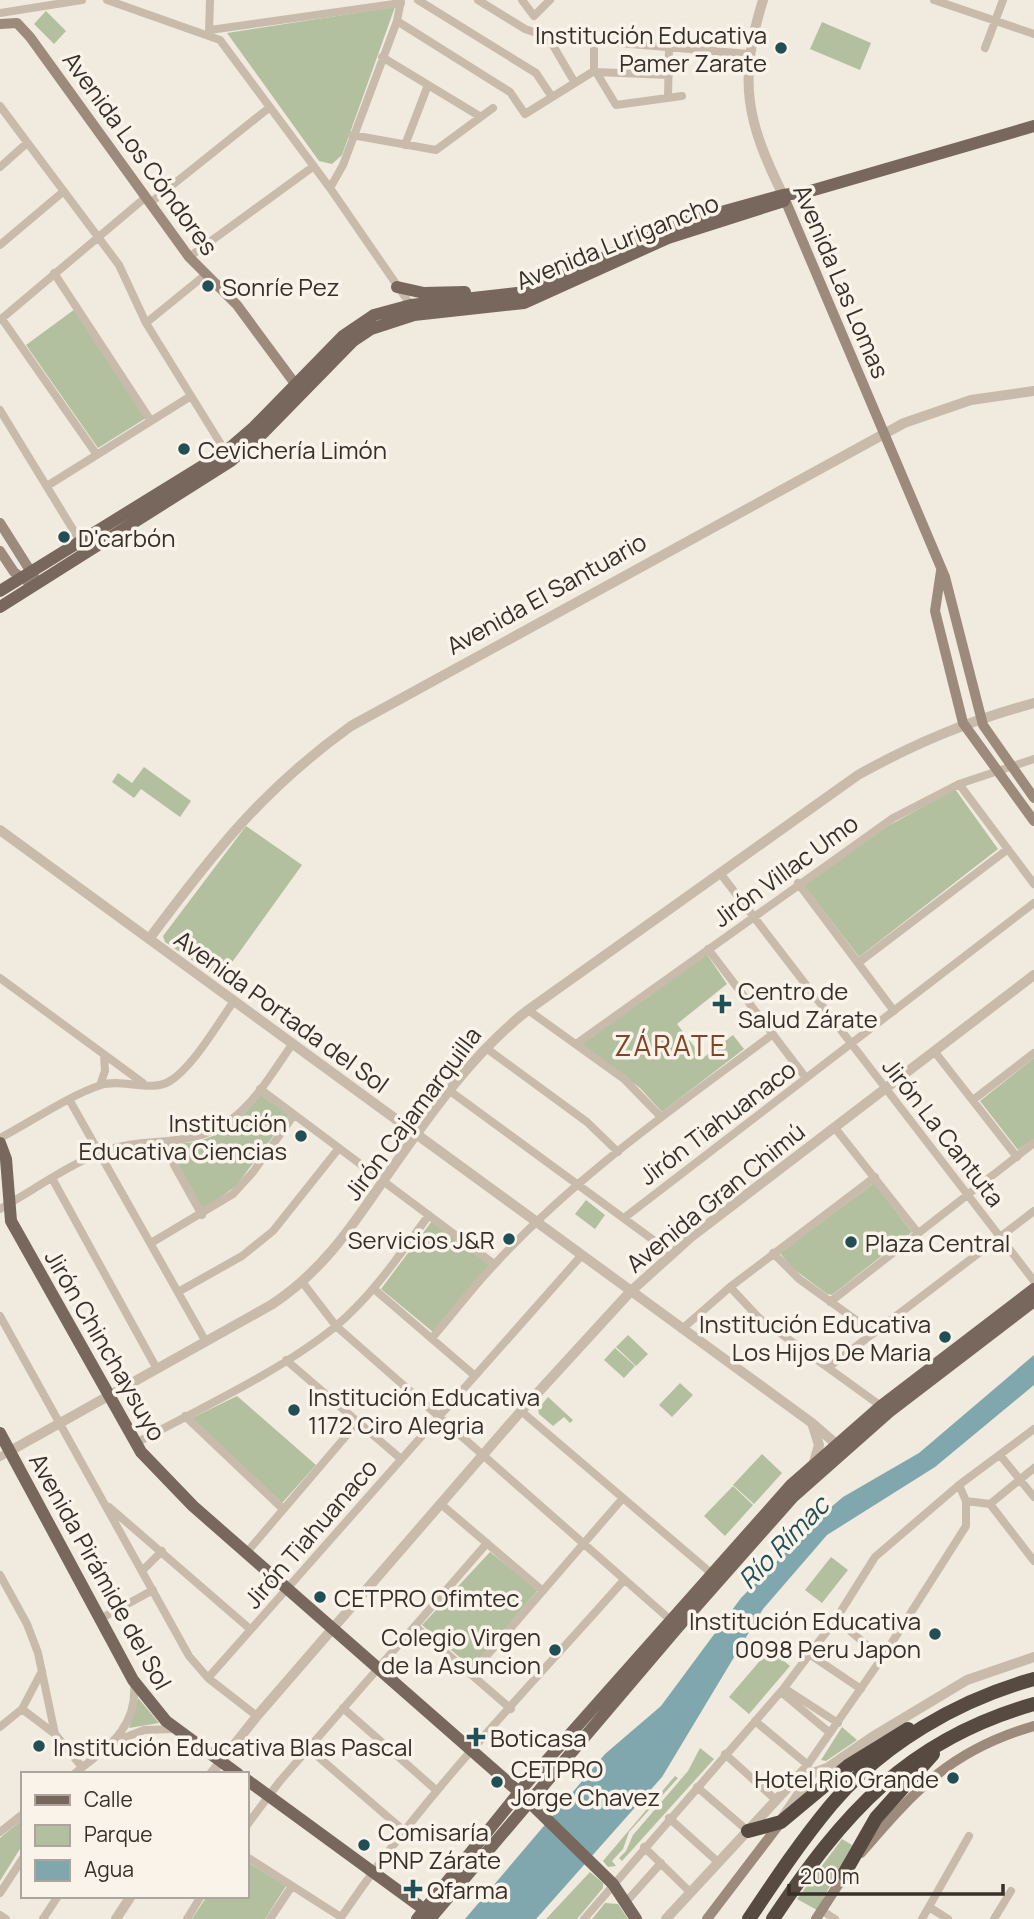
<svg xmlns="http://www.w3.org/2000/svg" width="1034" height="1919" viewBox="0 0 1034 1919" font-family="Manrope,sans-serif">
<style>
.green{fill:#b2c09f}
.water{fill:#7fa7ad}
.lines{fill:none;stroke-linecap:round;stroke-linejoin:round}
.minor{stroke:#c9bbab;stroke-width:8}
.tertiary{stroke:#c9bbab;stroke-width:10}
.secondary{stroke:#9c8a7c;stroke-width:10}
.primary{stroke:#78675c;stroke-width:12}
.motorway{stroke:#574a41;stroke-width:14}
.poi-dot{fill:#214f56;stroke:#f9f3ea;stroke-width:2.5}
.labels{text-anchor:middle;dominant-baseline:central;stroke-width:7;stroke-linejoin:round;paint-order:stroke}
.poi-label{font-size:24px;fill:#372f2a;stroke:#f9f3ea;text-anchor:start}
.street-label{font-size:24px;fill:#372f2a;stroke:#f9f3ea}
.water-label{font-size:26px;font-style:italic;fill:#214f56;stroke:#f9f3ea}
.quarter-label{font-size:28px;letter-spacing:2px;fill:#814427;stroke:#f9f3ea}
</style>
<rect width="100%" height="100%" fill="#f1eade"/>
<!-- green -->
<path class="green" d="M 395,7 L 342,155 L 332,164 L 319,161 L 227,33 Z
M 46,11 L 66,31 L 54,44 L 34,24 Z
M 822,22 L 871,43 L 860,70 L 810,49 Z
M 75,309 L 146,418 L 98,448 L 26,345 Z
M 144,767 L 191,801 L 180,817 L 141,789 L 134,798 L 112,782 L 118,773 L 132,783 Z
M 955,789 L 998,849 L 859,957 L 804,885 L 879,831 Z
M 246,826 L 302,865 L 220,979 L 165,942 L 163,936 Z
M 706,953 L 727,984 L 677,1024 L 703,1058 L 733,1035 L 744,1049 L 662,1112 L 640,1088 L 581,1044 Z
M 1034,1058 L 1034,1139 L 1018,1150 L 980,1101 Z
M 260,1094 L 289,1115 L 236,1186 L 203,1210 L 173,1155 L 170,1144 C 211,1144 238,1127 260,1094 Z
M 874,1183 L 912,1232 L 832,1295 L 827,1294 L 791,1267 L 780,1253 Z
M 586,1200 L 605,1215 L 595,1229 L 575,1214 Z
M 432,1221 L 490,1265 L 433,1332 L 381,1289 Z
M 628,1335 L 648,1354 L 636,1366 L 616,1347 Z
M 615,1348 L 635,1366 L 624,1378 L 604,1360 Z
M 680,1383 L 693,1395 L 672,1417 L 659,1405 Z
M 237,1396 L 316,1465 L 282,1503 L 192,1418 Z
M 548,1397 L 573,1420 L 570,1423 L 564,1417 L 553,1426 L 539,1414 L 538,1409 Z
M 762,1454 L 782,1473 L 754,1504 L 733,1485 Z
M 733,1486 L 753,1505 L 725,1536 L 704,1516 Z
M 490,1552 L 538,1590 L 472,1668 L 422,1625 Z
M 831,1557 L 848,1570 L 822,1603 L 805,1590 Z
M 770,1649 L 790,1666 L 749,1714 L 729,1697 Z
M 138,1698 L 139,1699 L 159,1723 L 129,1728 Z
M 842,1727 L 857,1740 L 826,1761 L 821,1760 Z
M 700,1748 L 714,1759 L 622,1861 L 619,1858 L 626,1851 L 633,1835 L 688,1771 Z
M 675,1776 L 678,1778 L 629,1832 L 623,1849 L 612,1861 L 616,1866 L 608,1867 L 603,1861 Z
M 23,1819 L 23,1844 L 0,1881 L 0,1838 Z
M 842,1839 L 852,1845 L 817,1910 L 797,1899 Z
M 247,1862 L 286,1886 L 265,1919 L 192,1919 L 207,1896 L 247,1896 Z
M 590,1872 L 603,1883 L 603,1888 L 577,1919 L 546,1919 Z
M 605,1903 L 618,1904 L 628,1919 L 592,1919 Z"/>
<!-- water -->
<path class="water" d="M 1034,1355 L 1034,1385 L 935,1467 L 827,1535 L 763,1609 L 662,1777 L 536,1919 L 465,1919 L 605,1754 L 661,1706 L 741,1598 L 823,1514 L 843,1497 L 919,1453 Z"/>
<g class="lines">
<!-- minor -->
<path class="minor" d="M 107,0 L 220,40 L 330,188 L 412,307
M 418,0 L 536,73 L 552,97
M 478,0 L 525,29 L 548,37 L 749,54
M 522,0 L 534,16 L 550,0
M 934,0 L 1034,34
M 0,13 L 82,0
M 397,21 L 510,92 L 525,114 L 594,71
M 210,30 L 401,3
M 209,33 L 210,0
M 548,37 L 575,83
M 594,42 L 594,71
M 985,48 L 1003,0
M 382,57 L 481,117
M 595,72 L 669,75
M 596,72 L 616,105 L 682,96
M 668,98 L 669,48
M 0,106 L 119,265 L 146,323 L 227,454
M 352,135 L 436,150 L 493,108
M 405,145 L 428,85
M 0,167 L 27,143
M 330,188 L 343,165 L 397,21 L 401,0
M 150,203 L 270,107
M 0,245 L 64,191
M 189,257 L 314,166
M 54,273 L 151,421
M 2,319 L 97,455
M 0,320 L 146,197
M 146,323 L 205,275
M 0,410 L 80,541
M 47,486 L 191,396
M 959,784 L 1034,884
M 720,873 L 1034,1281
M 798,883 L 894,1011
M 708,949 L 806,1078
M 858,963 L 1008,849
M 0,978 L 143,1083
M 528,1010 L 624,1079 L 661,1117
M 576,1044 L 893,818 L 959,784 L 1034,759
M 486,1048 L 587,1122 L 618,1152
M 934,1051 L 1017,1157
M 100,1085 L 105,1071 L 104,1055
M 260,1089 L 494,1264
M 450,1091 L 671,1253
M 973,1100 L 1034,1053
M 70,1101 L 206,1342
M 835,1128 L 918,1233
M 0,1138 C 29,1123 70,1095 101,1085 C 122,1078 151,1093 170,1081 C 193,1067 218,1023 234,1001
M 167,1141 L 174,1165 L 202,1215
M 53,1180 L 157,1369
M 0,1209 C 36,1189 74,1160 114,1148 C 137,1141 161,1143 184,1139 C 240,1131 263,1086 293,1043
M 624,1218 L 1034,903
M 151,1243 L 233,1194 L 253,1172 L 294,1115
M 773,1253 L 799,1279 L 874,1333
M 303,1283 L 336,1326 L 674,1623
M 730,1287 L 759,1318 L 881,1406
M 374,1289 L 474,1375
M 178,1292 L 242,1256 L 273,1231 L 339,1148
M 830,1302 L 1034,1143
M 0,1316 L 189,1656 L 208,1678 L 257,1716
M 682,1329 L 730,1287 L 875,1177
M 432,1338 C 453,1314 472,1288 494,1265 C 575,1176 677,1106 773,1034
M 286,1360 L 401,1459
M 829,1367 L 1034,1211
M 521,1411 L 711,1573
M 185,1416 L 283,1509
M 136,1443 C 197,1410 283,1370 336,1326 C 373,1295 400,1254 429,1215
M 1000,1455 L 1034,1497
M 0,1457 L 10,1451
M 966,1501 L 990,1504 L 1034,1561
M 990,1504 L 1034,1468
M 442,1505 L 543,1591
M 109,1507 L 250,1629
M 247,1552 L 358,1422
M 142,1571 L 162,1551
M 0,1575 L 27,1624 L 38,1653 L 55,1734 L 82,1767
M 102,1618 L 153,1590
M 836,1619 L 882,1658
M 416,1627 L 511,1709
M 809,1654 L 861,1689
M 471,1674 L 623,1498
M 208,1678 L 581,1256
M 784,1688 L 838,1723
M 781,1692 L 830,1733
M 343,1708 L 436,1790
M 22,1709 L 55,1734
M 755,1721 L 808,1765
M 0,1727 L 22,1709 L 42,1671
M 116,1741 L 144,1730 L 174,1729
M 308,1748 L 403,1830
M 725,1754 L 776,1800
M 804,1770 L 882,1658 L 966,1526 L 966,1501 L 959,1485
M 74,1774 C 106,1748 138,1729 134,1683
M 697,1787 L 748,1831
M 669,1818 L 718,1862
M 247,1825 L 280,1781 L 487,1543
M 0,1832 L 23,1814
M 644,1847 L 690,1892
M 247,1857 L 341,1917
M 0,1893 L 23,1858
M 626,1902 L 661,1863
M 929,1907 L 948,1919
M 821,1910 L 835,1919
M 0,1915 L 6,1919
M 43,1919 L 58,1896
M 187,1919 L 201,1896
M 270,1919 L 292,1886
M 340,1919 C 422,1796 526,1691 624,1580
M 584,1919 L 784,1688 L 836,1619 L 875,1557 L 959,1485 L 1034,1429
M 922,1919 L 969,1836
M 994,1919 L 1011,1891"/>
<!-- tertiary -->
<path class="tertiary" d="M 763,0 C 738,81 746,120 783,195
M 0,830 L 812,1423 L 842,1449
M 149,939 C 214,852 262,790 351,726 L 904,423 L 971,400 L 1034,391
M 813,1426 L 819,1445 L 814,1462
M 10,1451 L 271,1305 C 319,1274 349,1231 381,1184 C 424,1123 469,1056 528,1010 L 858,775 C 917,742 969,721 1034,703
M 211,1774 L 257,1716 L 521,1411 L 630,1292 L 691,1237 L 1034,975
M 782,1818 L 813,1773
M 116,1919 L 131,1896
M 666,1919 L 804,1770 L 813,1773 L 827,1768 L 872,1737 L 967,1680 L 1034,1657"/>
<!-- secondary -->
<path class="secondary" d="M 0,24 L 17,23 L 30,37 L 189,257 L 237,305 L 296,385
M 783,195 L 945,577 L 983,725 L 1034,798
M 0,523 L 38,583
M 0,551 L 14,572 L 34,586
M 941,571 L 935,611 L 963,723 L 1034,821
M 861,1853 C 915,1790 951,1750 1034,1726
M 707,1919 L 781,1822
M 816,1919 L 849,1868"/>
<!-- primary -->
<path class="primary" d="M 397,287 L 424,293 L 465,292
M 0,591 L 225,452 L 254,427 L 343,336 L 374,315 L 411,305 L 525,292 L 685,222 L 783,195 L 807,192 L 1034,126
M 0,607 L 231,461 L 263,433 L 353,341 L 371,329 L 414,315 L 524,303 L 668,238 L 784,201
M 0,1143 L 6,1159 L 11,1221 L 141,1452 L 193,1506 L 519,1792 L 613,1884 L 636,1919
M 0,1433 L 133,1680 L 166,1721 L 238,1774
M 247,1780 L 429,1913
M 417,1919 L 525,1785 L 791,1485 L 881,1406 L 1034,1289
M 430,1919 L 678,1627 L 793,1497 L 889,1412 L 1034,1301"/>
<!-- motorway -->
<path class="motorway" d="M 748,1831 L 781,1822 L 848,1766 L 908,1729
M 844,1874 L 876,1818 L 933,1754
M 749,1919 C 775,1880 801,1841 831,1805 C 882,1744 958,1700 1034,1679
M 773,1919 C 843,1814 907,1740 1034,1704"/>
</g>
<!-- markers -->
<g class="poi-dot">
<circle cx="781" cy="48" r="7"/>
<circle cx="208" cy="286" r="7"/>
<circle cx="184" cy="449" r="7"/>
<circle cx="64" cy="537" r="7"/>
<path d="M718.5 993.5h7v7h7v7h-7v7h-7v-7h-7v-7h7z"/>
<circle cx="301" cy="1136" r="7"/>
<circle cx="509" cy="1239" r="7"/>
<circle cx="851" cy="1242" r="7"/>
<circle cx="945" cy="1337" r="7"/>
<circle cx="294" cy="1410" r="7"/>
<circle cx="320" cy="1597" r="7"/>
<circle cx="935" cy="1634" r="7"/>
<circle cx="555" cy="1650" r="7"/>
<path d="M472.5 1726.5h7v7h7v7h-7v7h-7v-7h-7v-7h7z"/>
<circle cx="39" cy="1746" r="7"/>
<circle cx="953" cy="1778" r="7"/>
<circle cx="497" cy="1782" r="7"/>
<circle cx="364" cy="1845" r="7"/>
<path d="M409.5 1878.5h7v7h7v7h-7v7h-7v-7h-7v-7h7z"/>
</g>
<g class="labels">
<!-- poi labels -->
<g class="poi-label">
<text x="767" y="34" text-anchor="end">Institución Educativa<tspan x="767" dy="28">Pamer Zarate</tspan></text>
<text x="222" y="286">Sonríe Pez</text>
<text x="198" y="449">Cevichería Limón</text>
<text x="78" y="537">D'carbón</text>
<text x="738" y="990">Centro de<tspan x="738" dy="28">Salud Zárate</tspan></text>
<text x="287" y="1122" text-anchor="end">Institución<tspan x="287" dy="28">Educativa Ciencias</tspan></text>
<text x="495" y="1239" text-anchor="end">Servicios J&amp;R</text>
<text x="865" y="1242">Plaza Central</text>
<text x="931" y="1323" text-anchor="end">Institución Educativa<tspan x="931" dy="28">Los Hijos De Maria</tspan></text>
<text x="308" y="1396">Institución Educativa<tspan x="308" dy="28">1172 Ciro Alegria</tspan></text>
<text x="334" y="1597">CETPRO Ofimtec</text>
<text x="921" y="1620" text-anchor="end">Institución Educativa<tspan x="921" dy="28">0098 Peru Japon</tspan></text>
<text x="541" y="1636" text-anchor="end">Colegio Virgen<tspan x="541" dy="28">de la Asuncion</tspan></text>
<text x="490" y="1737">Boticasa</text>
<text x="53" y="1746">Institución Educativa Blas Pascal</text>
<text x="511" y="1768">CETPRO<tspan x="511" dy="28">Jorge Chavez</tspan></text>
<text x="939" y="1778" text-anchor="end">Hotel Rio Grande</text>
<text x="378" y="1831">Comisaría<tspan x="378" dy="28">PNP Zárate</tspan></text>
<text x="427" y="1889">Qfarma</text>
</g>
<!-- street labels -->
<g class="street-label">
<text transform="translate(141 153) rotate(54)">Avenida Los Cóndores</text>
<text transform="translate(617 241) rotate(-22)">Avenida Lurigancho</text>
<text transform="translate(842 281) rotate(67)">Avenida Las Lomas</text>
<text transform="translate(546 593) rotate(-29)">Avenida El Santuario</text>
<text transform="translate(785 870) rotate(-36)">Jirón Villac Umo</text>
<text transform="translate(282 1011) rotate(36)">Avenida Portada del Sol</text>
<text transform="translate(412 1113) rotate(-53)">Jirón Cajamarquilla</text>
<text transform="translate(717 1122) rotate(-37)">Jirón Tiahuanaco</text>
<text transform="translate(944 1132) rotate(52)">Jirón La Cantuta</text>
<text transform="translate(715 1197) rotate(-39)">Avenida Gran Chimú</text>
<text transform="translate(106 1345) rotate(60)">Jirón Chinchaysuyo</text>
<text transform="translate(310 1533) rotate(-49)">Jirón Tiahuanaco</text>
<text transform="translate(101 1571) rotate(61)">Avenida Pirámide del Sol</text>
</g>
<!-- water labels -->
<g class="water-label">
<text transform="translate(783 1542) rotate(-46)">Río Rímac</text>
</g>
<!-- quarter labels -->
<g class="quarter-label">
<text x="671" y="1045">ZÁRATE</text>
</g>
</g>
<!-- legend -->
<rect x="21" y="1772" width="228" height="126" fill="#f9f3ea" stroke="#aba59d" stroke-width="2"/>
<rect x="35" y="1795" width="35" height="10" fill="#78675c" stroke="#aba59d" stroke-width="2"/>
<text x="84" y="1807" font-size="21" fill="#372f2a">Calle</text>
<rect x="35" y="1825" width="35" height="21" fill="#b2c09f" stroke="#aba59d" stroke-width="2"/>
<text x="84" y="1842" font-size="21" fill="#372f2a">Parque</text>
<rect x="35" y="1860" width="35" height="21" fill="#7fa7ad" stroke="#aba59d" stroke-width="2"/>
<text x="84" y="1877" font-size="21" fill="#372f2a">Agua</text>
<!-- scale -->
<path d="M789 1884v10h214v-10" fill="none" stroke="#372f2a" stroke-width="3.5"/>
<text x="800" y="1884" font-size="21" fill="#372f2a" stroke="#f9f3ea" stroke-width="5" paint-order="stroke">200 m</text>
</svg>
